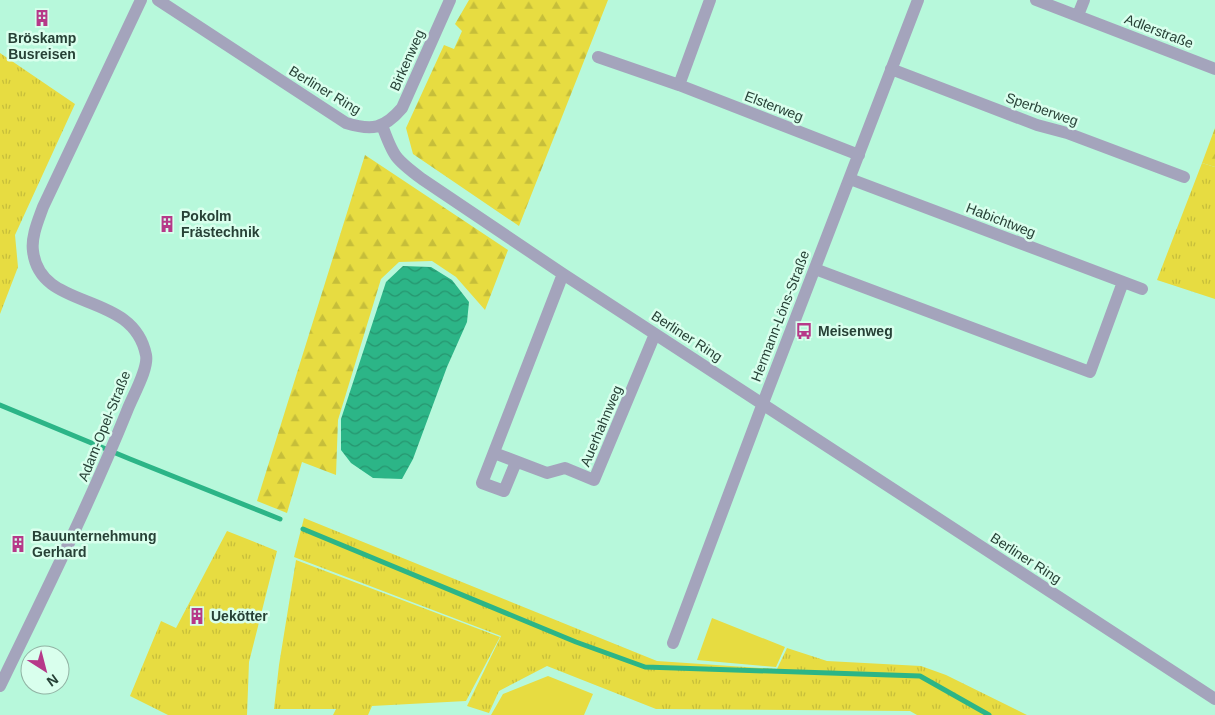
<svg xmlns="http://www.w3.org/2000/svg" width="1215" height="715" viewBox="0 0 1215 715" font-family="Arial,sans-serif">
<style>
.grass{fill:url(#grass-tufts)}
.forest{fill:url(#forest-firs)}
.park{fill:#e7dc41}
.water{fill:url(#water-waves)}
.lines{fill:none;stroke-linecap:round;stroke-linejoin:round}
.stream{stroke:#2cb587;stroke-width:5}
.minor{stroke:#a4a4bc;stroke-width:12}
.labels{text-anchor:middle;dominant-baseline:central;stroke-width:5;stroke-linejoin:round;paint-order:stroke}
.street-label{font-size:14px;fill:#274136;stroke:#d9ffed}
.poi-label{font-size:14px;font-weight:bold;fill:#274136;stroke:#d9ffed;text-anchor:start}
</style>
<defs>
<pattern id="grass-tufts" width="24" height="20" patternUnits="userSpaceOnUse" patternTransform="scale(1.25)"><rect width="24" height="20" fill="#e7dc41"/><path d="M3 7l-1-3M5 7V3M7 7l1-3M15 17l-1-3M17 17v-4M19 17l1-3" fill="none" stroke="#c6be3a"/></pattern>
<pattern id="forest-firs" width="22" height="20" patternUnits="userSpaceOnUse" patternTransform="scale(1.25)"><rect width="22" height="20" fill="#e7dc41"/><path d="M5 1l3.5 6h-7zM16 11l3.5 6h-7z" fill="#c6be3a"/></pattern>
<pattern id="water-waves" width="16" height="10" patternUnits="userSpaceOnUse" patternTransform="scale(1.25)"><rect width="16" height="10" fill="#2cb587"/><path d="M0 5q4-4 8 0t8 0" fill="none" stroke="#26956f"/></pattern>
</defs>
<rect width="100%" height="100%" fill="#b7f8db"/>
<!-- grass -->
<path class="grass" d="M 0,53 L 75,104 L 15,235 L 18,267 L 0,314 Z
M 1202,163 L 1215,167 L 1215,299 L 1157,280 Z
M 304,518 L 657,661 L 777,669 L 787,648 L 827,661 L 921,666 L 946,675 L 1027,715 L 917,715 L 910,711 L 656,709 L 547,666 L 499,691 L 489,713 L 467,706 L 501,636 L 294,557 Z
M 227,531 L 277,551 L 249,662 L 247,715 L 168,715 L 130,696 L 161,621 L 176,628 Z
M 296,560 L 500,637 L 466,701 L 372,706 L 368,715 L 333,715 L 336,709 L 274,709 L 279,665 Z"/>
<!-- forest -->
<path class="forest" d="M 469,0 L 608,0 L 519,226 L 413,154 L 406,128 L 444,45 L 454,49 L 462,31 L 455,24 Z
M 1215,128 L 1215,167 L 1202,163 Z
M 365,155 L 508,250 L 485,310 L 456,277 L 432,261 L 399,262 L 381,279 L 338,420 L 336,475 L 302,462 L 287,513 L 257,501 Z"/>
<!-- park -->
<path class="park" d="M 712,618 L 785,647 L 776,667 L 697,660 Z
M 548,676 L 593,694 L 584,715 L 491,715 L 503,694 Z"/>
<!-- water -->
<path class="water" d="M 403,266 L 431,267 L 452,280 L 469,302 L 467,322 L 447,367 L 413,459 L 402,479 L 373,478 L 351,463 L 341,450 L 341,419 L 386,282 Z"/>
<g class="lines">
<!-- stream -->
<path class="stream" d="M 0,405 L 130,459 L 280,519
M 303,529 L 576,642 L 645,667 L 920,676 L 989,715"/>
<!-- minor -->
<path class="minor" d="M 158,0 L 346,123 C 372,131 384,129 402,108 L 450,0
M 1036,0 L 1215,69
M 1078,15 L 1084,0
M 598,57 L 679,85 L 859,155
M 891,69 L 1037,125 L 1067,133 L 1184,177
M 679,85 L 710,0
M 382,125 C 393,156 395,159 422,179 L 563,274 L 1215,699
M 850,179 L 1142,289
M 815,269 L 1090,372 L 1123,282
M 494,453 L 547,473 L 565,468 L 594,480 L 655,334
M 516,462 L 504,491 L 482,483 L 563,274
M 673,643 L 763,403 L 918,0
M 0,686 C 44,595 89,505 127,411 C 132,397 149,369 146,355 C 133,289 40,313 33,251 C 31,237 38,221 43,207 L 141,0"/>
</g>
<!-- icons -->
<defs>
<g id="building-bare" transform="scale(1.35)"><path d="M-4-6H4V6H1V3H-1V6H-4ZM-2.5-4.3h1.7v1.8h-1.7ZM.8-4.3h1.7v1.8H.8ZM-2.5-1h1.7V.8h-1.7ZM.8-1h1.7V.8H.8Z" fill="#b63989" stroke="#d9ffed" stroke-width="2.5" paint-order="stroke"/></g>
<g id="bus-bare" transform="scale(1.35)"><path d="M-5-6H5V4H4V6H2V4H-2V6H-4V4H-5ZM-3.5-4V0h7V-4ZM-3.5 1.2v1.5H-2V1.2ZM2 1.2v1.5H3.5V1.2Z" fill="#b63989" stroke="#d9ffed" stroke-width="2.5" paint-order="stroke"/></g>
</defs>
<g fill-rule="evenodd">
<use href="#building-bare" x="42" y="18"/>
<use href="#building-bare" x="167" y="224"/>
<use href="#bus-bare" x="804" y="331"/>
<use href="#building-bare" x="18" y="544"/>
<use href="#building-bare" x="197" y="616"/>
</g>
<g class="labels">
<!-- street labels -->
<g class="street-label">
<text transform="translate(1159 31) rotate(21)">Adlerstraße</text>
<text transform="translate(407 60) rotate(-66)">Birkenweg</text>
<text transform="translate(325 90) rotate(31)">Berliner Ring</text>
<text transform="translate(774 106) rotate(21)">Elsterweg</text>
<text transform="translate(1042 109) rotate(19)">Sperberweg</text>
<text transform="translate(1001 220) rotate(21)">Habichtweg</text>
<text transform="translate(780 316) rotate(-69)">Hermann-Löns-Straße</text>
<text transform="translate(687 336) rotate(33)">Berliner Ring</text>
<text transform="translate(104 426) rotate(-68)">Adam-Opel-Straße</text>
<text transform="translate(601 426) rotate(-67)">Auerhahnweg</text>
<text transform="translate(1026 558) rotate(33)">Berliner Ring</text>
</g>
<!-- poi labels -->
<g class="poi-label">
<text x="42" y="38" text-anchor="middle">Bröskamp<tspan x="42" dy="16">Busreisen</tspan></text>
<text x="181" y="216">Pokolm<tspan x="181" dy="16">Frästechnik</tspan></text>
<text x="818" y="331">Meisenweg</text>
<text x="32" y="536">Bauunternehmung<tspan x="32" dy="16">Gerhard</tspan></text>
<text x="211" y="616">Uekötter</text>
</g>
</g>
<!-- north arrow -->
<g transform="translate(45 670) rotate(144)"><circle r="24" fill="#d9ffed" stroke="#92b3a4"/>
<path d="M0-4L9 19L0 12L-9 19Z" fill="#b63989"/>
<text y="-8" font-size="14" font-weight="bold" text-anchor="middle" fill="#274136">N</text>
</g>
</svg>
